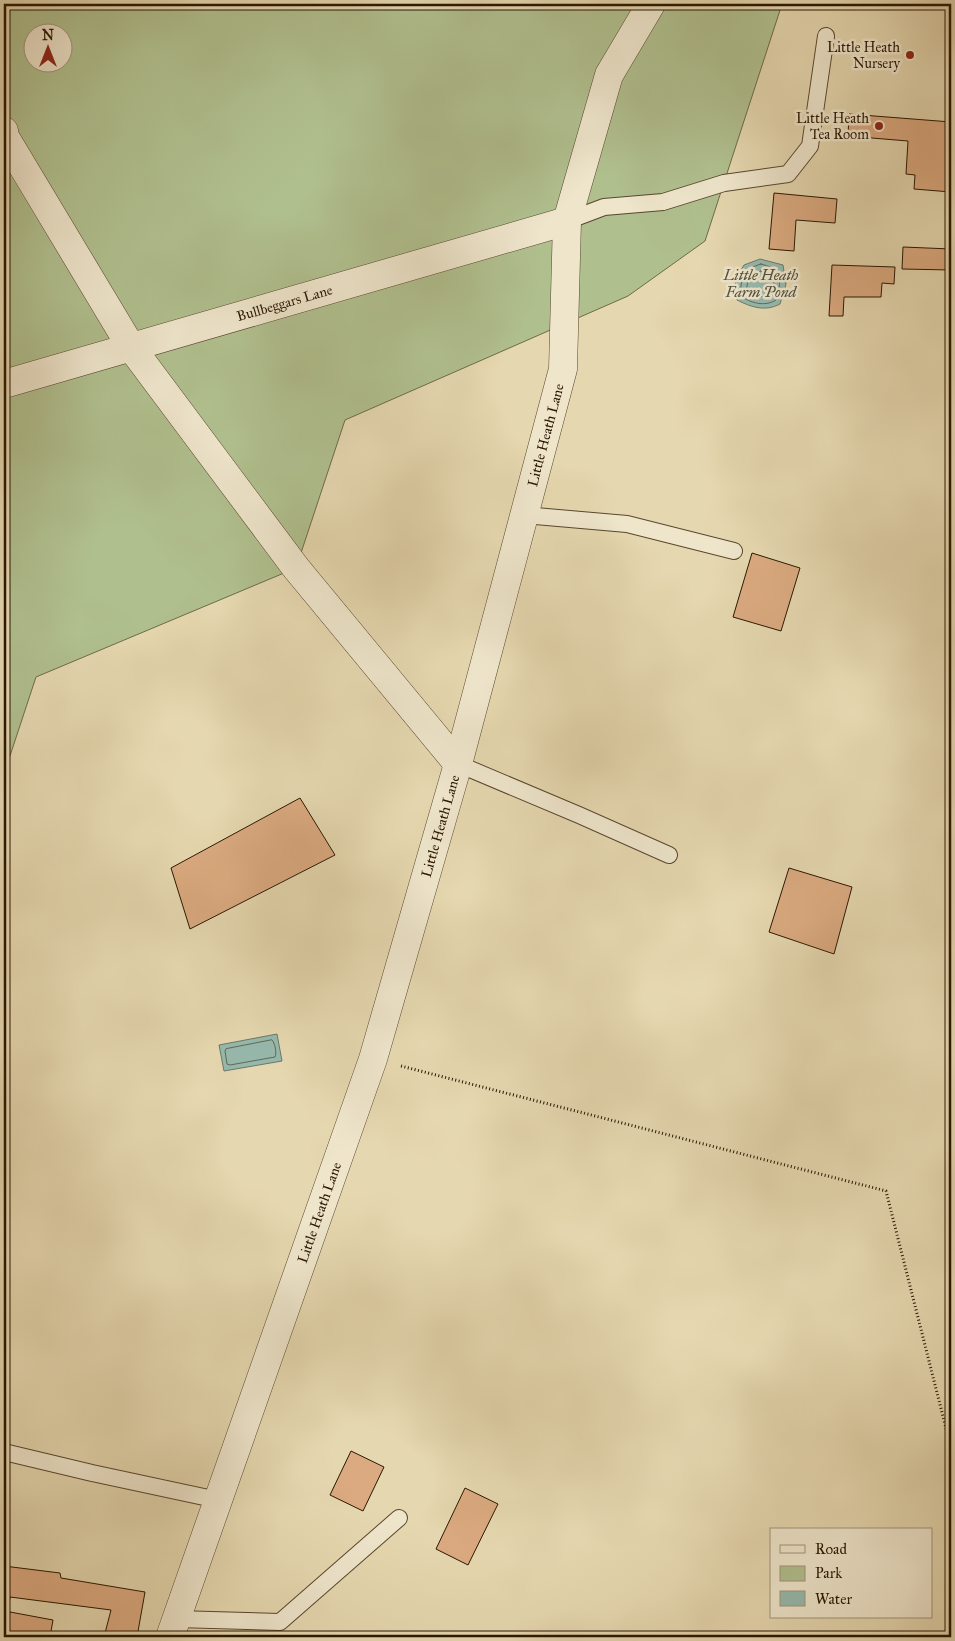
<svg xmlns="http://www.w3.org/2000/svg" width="955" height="1641" viewBox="0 0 955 1641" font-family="'IM FELL Great Primer',serif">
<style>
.green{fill:#b0bf8e;stroke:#6d6b48;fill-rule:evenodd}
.water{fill:#96b9ad;stroke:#6b7869}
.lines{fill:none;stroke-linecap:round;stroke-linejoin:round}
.shore{stroke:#606858;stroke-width:1}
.building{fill:#dbaa80;stroke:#2a1702}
.service-casing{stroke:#59472d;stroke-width:18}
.minor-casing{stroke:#59472d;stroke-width:29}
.path{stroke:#2a1702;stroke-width:3;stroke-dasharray:1 2.5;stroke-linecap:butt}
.service{stroke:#eee5cb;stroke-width:16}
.minor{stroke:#eee5cb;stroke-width:28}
.poi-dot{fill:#8f2418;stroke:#eee5cb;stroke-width:2}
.labels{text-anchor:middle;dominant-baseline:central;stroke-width:5;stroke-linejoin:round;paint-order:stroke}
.poi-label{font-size:14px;fill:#2a1702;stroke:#eee5cb;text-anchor:end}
.street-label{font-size:14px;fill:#2a1702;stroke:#eee5cb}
.water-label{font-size:15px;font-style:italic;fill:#50503e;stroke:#eee5cb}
</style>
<rect width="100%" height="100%" fill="#e5d7af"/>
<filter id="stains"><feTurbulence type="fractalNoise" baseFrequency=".004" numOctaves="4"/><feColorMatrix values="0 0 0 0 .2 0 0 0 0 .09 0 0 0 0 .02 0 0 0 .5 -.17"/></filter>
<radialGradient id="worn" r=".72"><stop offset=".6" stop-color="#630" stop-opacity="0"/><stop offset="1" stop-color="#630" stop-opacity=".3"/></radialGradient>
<!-- green -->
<path class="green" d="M 4,4 L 782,4 L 705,241 L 628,296 L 345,420 L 296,568 L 36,677 L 4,774 ZM 32,32 L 62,32 L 62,62 L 32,62 Z"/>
<!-- water -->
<path class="water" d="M 760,259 L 783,265 L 786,284 L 780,304 C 765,312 751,307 737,300 L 735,280 L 744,265 Z
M 277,1034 L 282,1061 L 224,1071 L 219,1045 Z"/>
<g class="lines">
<!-- shore -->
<path class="shore" d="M 761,264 L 777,269 C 782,280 779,289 776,300 C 765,307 750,303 741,296 C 740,278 743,269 761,264 Z
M 761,271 L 773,276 C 775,283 774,292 768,297 L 753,296 L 747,292 C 746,281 750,274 761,271 Z
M 272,1040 C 275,1043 277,1053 275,1057 L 230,1065 L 227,1064 L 225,1051 L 226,1049 Z"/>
</g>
<!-- building -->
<path class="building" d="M 849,114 L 951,122 L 951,192 L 914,189 L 915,175 L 906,174 L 908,141 L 848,136 Z
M 774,193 L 837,199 L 835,223 L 796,220 L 794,251 L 769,249 Z
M 903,247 L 951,249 L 951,270 L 902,269 Z
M 832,265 L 895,267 L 894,284 L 882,283 L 881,297 L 844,297 L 843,316 L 829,316 Z
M 752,553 L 800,568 L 781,631 L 733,617 Z
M 300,798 L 335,855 L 190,929 L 171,868 Z
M 789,868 L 852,887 L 834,954 L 769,932 Z
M 351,1451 L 384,1467 L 363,1511 L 330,1495 Z
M 465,1488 L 498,1504 L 468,1565 L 436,1549 Z
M 4,1566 L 60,1573 L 61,1578 L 145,1592 L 137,1637 L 104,1637 L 111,1610 L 10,1597 L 8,1613 L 4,1612 Z
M 10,1612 L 53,1620 L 50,1637 L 4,1637 Z"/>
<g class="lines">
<!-- service casing -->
<g class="service-casing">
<path id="service" d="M 567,221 L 604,207 L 663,202 L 724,183 L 788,174 L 810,146 L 826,36
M 524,515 L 627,524 L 734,551
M 458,764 L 579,815 L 669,855
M 4,1452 L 92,1473 L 218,1500
M 176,1619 L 280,1622 L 399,1518"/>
</g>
<!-- minor casing -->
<g class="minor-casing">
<g id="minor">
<path d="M 4,131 L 5,137 L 131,347 L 296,568 L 458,764"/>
<path id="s1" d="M 4,384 L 567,221"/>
<path id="s2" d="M 170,1637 L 373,1059 L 458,764 L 563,369 L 567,221 L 609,75 L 651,4"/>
</g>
</g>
<!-- path -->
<path class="path" d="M 401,1066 L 886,1191 L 951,1448"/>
<!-- service -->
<use href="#service" class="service"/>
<!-- minor -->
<use href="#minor" class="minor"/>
</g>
<!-- markers -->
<g class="poi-dot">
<circle cx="910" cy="55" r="5"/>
<circle cx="879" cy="126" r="5"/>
</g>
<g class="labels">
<!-- poi labels -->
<g class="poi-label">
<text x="900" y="47">Little Heath<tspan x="900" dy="16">Nursery</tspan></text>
<text x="869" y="118">Little Heath<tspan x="869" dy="16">Tea Room</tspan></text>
</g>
<!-- street labels -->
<g class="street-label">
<text stroke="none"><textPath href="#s1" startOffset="292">Bullbeggars Lane</textPath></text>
<text stroke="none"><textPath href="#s2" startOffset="1260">Little Heath Lane</textPath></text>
<text stroke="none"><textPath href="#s2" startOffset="855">Little Heath Lane</textPath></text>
<text stroke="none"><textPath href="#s2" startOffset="450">Little Heath Lane</textPath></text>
</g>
<!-- water labels -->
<g class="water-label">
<text x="761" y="275">Little Heath<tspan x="761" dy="17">Farm Pond</tspan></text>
</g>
</g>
<!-- margin -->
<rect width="955" height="1641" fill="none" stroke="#e5d7af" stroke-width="20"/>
<rect x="5" y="5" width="945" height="1631" fill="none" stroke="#2a1702" stroke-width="2.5"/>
<rect x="10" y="10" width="935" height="1621" fill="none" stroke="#2a1702"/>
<!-- legend -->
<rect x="770" y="1528" width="162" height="90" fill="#eee5cb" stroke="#a0937b"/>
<rect x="780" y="1545" width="25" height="8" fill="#eee5cb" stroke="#a0937b"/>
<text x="815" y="1554" font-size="15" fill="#2a1702">Road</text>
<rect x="780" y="1566" width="25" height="15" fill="#b0bf8e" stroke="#a0937b"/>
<text x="815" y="1578" font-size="15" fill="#2a1702">Park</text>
<rect x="780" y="1591" width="25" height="15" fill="#96b9ad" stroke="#a0937b"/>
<text x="815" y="1604" font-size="15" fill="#2a1702">Water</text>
<!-- north arrow -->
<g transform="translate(48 48)"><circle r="24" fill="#eee5cb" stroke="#a0937b"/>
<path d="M0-4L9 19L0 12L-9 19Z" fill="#8f2418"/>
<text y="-8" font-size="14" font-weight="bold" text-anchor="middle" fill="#2a1702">N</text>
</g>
<rect width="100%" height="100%" filter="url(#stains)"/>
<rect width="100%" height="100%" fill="url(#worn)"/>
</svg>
